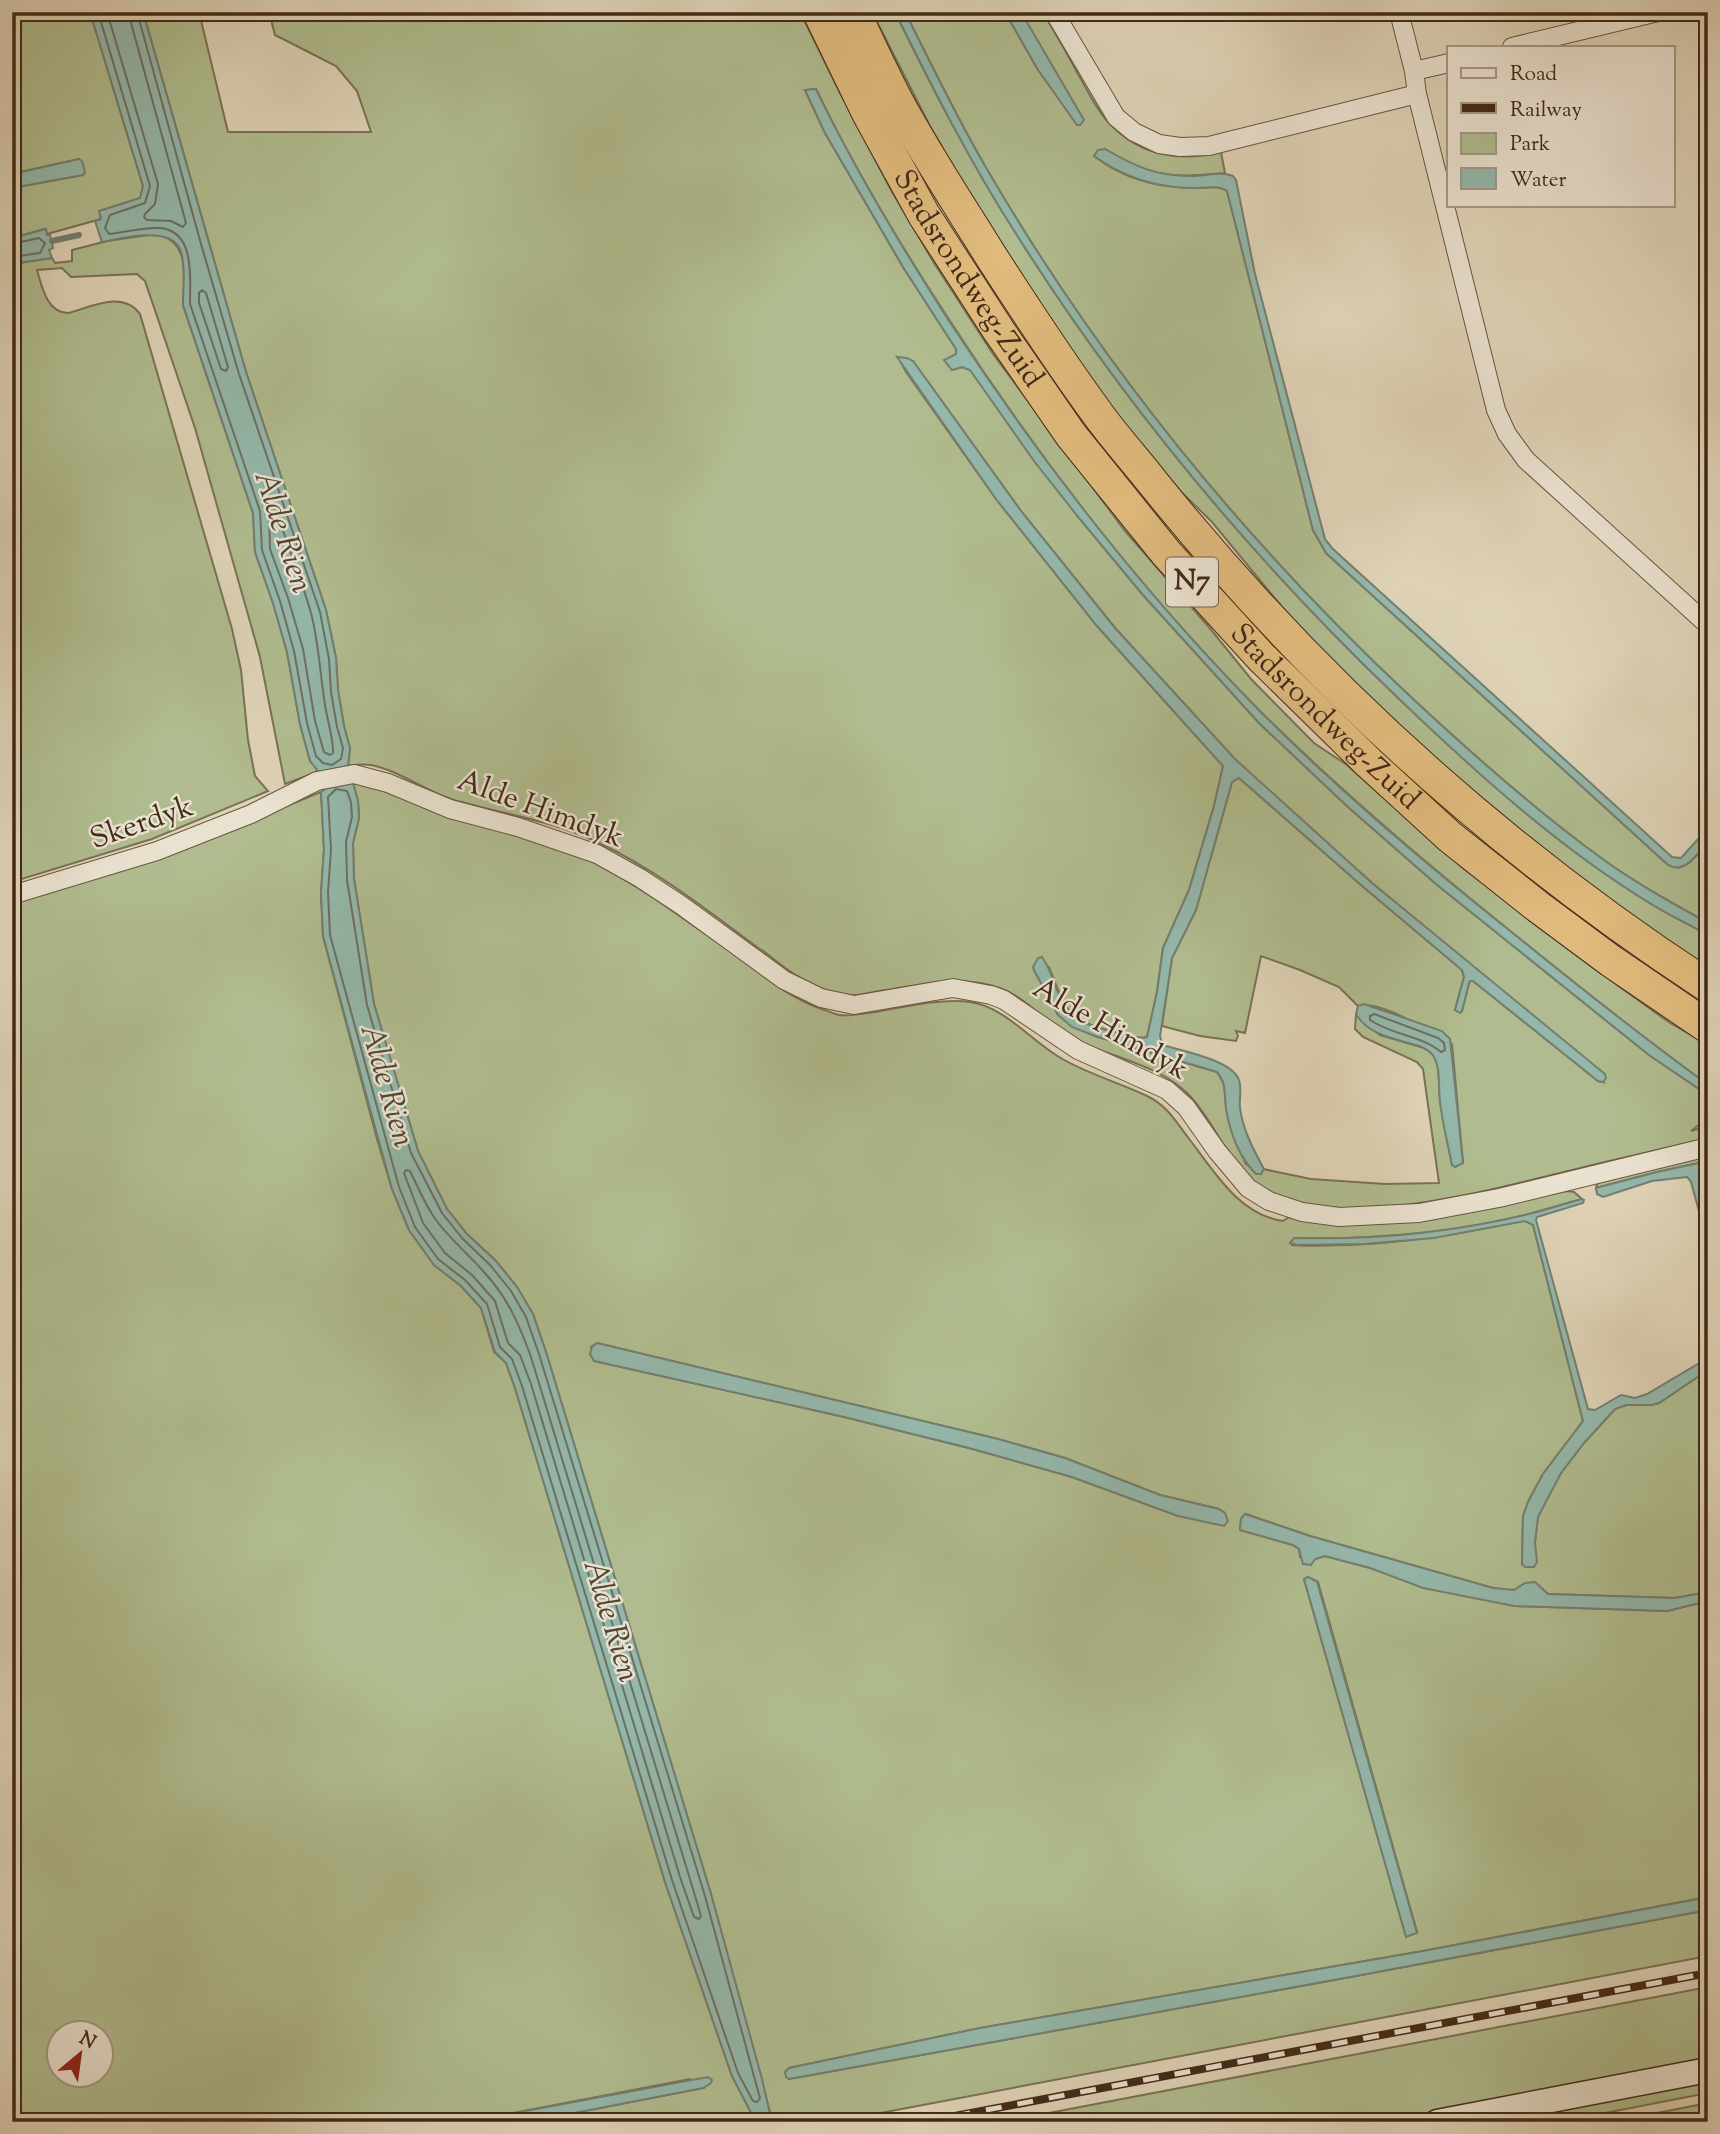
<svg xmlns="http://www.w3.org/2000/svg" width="1720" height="2134" viewBox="0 0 1720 2134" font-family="'Sorts Mill Goudy',serif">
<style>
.green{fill:#b0bc8f;stroke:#7a7254;stroke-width:2;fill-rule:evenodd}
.water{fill:#94b8ab;stroke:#747f70;stroke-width:2}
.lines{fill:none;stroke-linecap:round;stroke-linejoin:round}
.shore{stroke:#6c7062;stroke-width:2}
.stream{stroke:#747f70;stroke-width:6}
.street-casing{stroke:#6a5440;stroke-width:20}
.secondary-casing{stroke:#432918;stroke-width:27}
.highway-casing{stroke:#432918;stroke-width:34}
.street{stroke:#eae2d0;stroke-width:18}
.secondary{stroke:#eae2d0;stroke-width:24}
.highway{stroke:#e0ba7c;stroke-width:32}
.rail-casing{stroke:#432918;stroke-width:8}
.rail{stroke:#eae2d0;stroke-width:5;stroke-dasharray:16;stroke-linecap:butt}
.labels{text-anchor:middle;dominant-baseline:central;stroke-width:5;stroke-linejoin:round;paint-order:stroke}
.shield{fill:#eae2d0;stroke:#75604f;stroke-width:2}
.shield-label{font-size:28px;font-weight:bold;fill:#432918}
.street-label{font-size:30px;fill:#432918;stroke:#eae2d0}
.water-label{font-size:32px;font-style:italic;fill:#534635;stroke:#eae2d0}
</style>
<rect width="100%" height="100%" fill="#dfd3b7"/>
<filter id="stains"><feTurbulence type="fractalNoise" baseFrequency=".00286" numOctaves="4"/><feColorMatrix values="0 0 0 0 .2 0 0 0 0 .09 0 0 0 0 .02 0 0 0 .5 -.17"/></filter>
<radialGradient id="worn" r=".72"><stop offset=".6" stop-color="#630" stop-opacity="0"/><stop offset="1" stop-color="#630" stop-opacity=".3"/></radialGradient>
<!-- green -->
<path class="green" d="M 12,12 L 90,12 L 143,186 L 141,198 L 100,211 L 101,219 L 47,234 L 45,229 L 12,238 L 12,188 L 82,175 L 79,159 L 12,174 Z
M 143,12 L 199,12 L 228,132 L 371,132 L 357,91 L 336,66 L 275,35 L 269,12 L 800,12 L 838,89 L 891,190 L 934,263 L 993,354 L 1125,531 L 1208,626 L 1251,679 L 1314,743 L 1347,765 L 1464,869 L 1617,985 L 1670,1023 L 1708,1045 L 1708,1085 C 1638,1034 1571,980 1504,926 C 1416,855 1330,782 1250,701 C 1138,587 1039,458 952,324 C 902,248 855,171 816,89 L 805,90 L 825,133 L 903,267 L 956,349 L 957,354 L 951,358 L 952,370 L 962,367 L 970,370 L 1079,518 L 1143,595 L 1259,723 L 1348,807 L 1436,884 L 1649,1055 L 1708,1095 L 1708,1118 L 1691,1131 L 1708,1126 L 1708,1138 C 1661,1150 1614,1159 1568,1171 C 1489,1190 1329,1236 1258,1185 C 1227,1162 1215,1122 1189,1095 C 1156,1062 1107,1058 1068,1035 C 1044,1021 1025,997 1000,988 C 962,974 918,985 880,991 C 868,993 854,997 842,995 C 826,992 808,982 794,974 C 781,966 770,955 757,947 C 707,910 656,870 599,843 C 554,821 503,814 454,800 C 426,792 401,771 371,765 C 364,764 355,765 348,766 L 350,748 L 344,726 L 338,690 L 336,658 L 326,610 L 246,372 ZM 898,357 L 913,361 L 1021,511 L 1115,628 L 1240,765 L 1372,883 L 1477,971 L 1603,1082 L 1598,1081 L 1473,981 L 1470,981 L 1469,983 L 1462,1011 L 1455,1010 L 1464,977 L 1462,970 L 1361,885 L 1239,778 L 1232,782 L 1196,910 L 1172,958 L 1162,1026 L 1200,1036 L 1236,1041 L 1238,1036 L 1236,1031 L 1245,1033 L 1261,956 L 1300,970 L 1339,987 L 1358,1006 C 1379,999 1433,1033 1452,1044 L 1463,1163 L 1452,1165 L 1440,1102 L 1438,1067 L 1434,1055 L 1424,1048 L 1380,1035 L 1356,1014 L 1355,1029 L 1363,1037 L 1417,1062 L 1423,1069 L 1439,1183 L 1385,1184 L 1311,1179 L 1263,1169 L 1261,1174 L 1246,1164 L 1236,1143 L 1226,1106 L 1224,1084 L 1217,1072 L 1095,1036 L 1058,1015 L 1034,970 L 1049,967 C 1067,1012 1065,1019 1115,1032 C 1125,1034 1137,1040 1147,1037 L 1157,992 L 1163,948 L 1189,890 L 1214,806 L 1223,766 L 1097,626 L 996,499 L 906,372 Z
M 872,12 L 895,12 C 932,87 970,162 1015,232 C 1122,402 1251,557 1396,696 C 1458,755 1523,810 1592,861 C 1612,875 1632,892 1653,905 C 1671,916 1690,925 1708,935 L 1708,968 L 1640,922 L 1567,868 L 1439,763 L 1360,690 L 1287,613 L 1212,522 L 1168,479 L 1118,416 L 1074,356 L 968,192 L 930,126 Z
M 905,12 L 1005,12 L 1038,70 L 1049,63 L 1021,12 L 1043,12 C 1055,33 1067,53 1078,74 C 1088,91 1097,111 1111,125 C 1141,156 1179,162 1221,152 L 1225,173 C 1196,176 1168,178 1140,168 C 1128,164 1116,156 1105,149 L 1094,156 C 1121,177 1155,187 1189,188 C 1201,189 1217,184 1227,191 L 1313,530 L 1326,553 L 1667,864 C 1684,876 1697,854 1708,842 L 1708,923 C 1670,902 1632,881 1597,855 C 1533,808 1472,754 1413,699 C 1246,543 1100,364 985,166 C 956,116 931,64 905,12 Z
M 155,234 C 191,240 184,277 183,305 L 253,513 L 255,552 L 273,603 L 287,652 L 300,724 L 310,761 L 316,767 L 317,772 L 285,784 L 260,657 L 195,428 L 145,281 L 137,274 L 71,277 L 62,268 L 37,270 C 42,287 47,313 68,313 C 92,307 122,290 140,314 L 232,629 L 241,670 L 248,740 L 255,776 L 268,791 L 152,839 L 12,882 L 12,264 L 52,258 L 55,263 L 72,261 L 72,250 L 107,241 Z
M 353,783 L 367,785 L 588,859 C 641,886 689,923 738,957 C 764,976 788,997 819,1008 C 825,1010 832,1013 839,1015 C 850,1017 864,1013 876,1012 C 904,1007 942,998 970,1002 C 1003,1006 1032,1041 1059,1057 C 1087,1074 1118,1082 1147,1096 C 1168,1106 1176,1122 1190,1140 C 1215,1173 1240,1215 1283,1221 L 1289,1217 L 1317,1222 L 1520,1200 L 1567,1191 L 1574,1192 L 1582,1199 C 1563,1204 1544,1210 1525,1215 C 1449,1234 1371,1240 1294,1238 L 1292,1245 C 1310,1247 1329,1245 1347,1245 C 1407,1243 1466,1233 1525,1220 L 1533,1225 L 1583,1421 L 1543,1474 L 1528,1502 L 1523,1516 L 1522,1563 L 1535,1542 L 1538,1517 L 1544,1502 L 1561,1473 L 1584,1443 L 1615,1409 L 1626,1405 L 1651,1405 L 1659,1403 L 1708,1370 L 1708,1592 L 1675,1598 L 1548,1594 L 1537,1584 L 1522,1585 C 1515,1594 1503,1589 1493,1588 L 1310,1536 L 1246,1514 L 1241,1519 L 1240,1530 L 1293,1545 L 1299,1549 L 1300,1557 L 1315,1559 L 1325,1556 L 1514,1606 L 1667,1611 L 1708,1601 L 1708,1897 L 1423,1951 L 980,2028 L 789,2068 L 789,2079 L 1356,1976 L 1708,1910 L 1708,1956 L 833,2122 L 772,2120 L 711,1894 L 546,1352 L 533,1314 L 517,1287 L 496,1261 L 467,1234 L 447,1209 L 418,1151 L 374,1004 L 354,879 L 353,843 L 359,818 L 358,801 ZM 597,1343 L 998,1439 L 1065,1458 L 1160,1495 L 1219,1509 L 1178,1516 L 1072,1477 L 969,1448 L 840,1416 L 595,1361 L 591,1347 ZM 1308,1577 L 1318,1582 L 1417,1932 L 1406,1936 L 1304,1579 Z
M 321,792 L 324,849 L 321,893 L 323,936 L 377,1139 L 392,1189 L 409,1230 L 434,1264 L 461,1286 L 481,1308 L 494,1352 L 506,1363 L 515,1388 L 665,1882 L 732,2076 L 756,2122 L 528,2122 L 703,2088 L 690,2079 L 466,2122 L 12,2122 L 12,902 L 232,828 ZM 60,2032 L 102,2032 L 102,2074 L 60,2074 Z
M 1708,1153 L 1708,1161 L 1657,1172 L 1596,1188 L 1597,1184 L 1602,1181 Z
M 1708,1987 L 1708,2060 L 1382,2122 L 1002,2122 Z
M 1708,2080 L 1708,2093 L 1559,2122 L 1489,2122 Z
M 1708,2103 L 1708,2117 L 1682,2122 L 1611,2122 Z"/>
<!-- water -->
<path class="water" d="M 90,12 L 143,12 L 246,372 L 326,610 L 336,658 L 338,690 L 344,726 L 350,748 L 348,766 L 339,768 L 353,783 L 358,801 L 359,818 L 353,843 L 354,879 L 374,1004 L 418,1151 L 447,1209 L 467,1234 L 496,1261 L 517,1287 L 533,1314 L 546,1352 L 711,1894 L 762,2079 L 772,2122 L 756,2122 L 732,2076 L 665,1882 L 515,1388 L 506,1363 L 495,1352 L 481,1308 L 461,1286 L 434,1265 L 409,1230 L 392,1189 L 323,936 L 321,893 L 324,849 L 321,792 L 330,786 L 310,761 L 300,724 L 287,652 L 273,603 L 255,552 L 253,513 L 183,305 C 183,290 186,264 180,249 C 169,226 123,238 102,242 L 95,221 L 101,219 L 99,211 L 140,198 L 143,186 Z
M 895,12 L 905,12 C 931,64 956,116 985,166 C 1100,364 1246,543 1413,699 C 1472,754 1533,808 1597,855 C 1632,881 1670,902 1708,923 L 1708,935 C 1690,925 1671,916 1653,905 C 1561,850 1473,770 1396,696 C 1251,557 1122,402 1015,232 C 970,162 932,87 895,12 Z
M 1005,12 L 1021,12 L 1084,120 L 1080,125 L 1077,125 L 1038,70 Z
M 816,89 C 855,170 902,248 951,324 C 1039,458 1138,586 1250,701 C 1331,784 1419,858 1509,930 C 1574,983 1640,1035 1707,1084 L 1708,1095 L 1649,1055 L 1436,884 L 1348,807 L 1259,723 L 1143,595 L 1079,518 L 1034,461 L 970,370 L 962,367 L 952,370 L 944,360 L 956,354 L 956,349 L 903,267 L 825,133 L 805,90 Z
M 1105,149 C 1136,167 1158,177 1194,176 C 1208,176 1220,171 1233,176 L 1236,180 L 1255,274 L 1325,539 L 1333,549 L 1672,857 L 1681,858 L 1708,828 L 1708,842 C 1697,854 1684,876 1667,864 L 1326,553 L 1313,530 L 1227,191 C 1217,184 1201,189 1189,188 C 1155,187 1121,176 1094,156 L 1098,150 Z
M 79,159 L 82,161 L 85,172 L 83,175 L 12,188 L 12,174 Z
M 46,229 L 47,235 L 50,235 L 53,248 L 49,250 L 52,258 L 12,264 L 12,238 Z
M 897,357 L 907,358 L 913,361 L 1021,511 L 1115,628 L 1235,759 L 1372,883 L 1605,1074 L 1606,1078 L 1603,1082 L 1598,1081 L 1473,981 L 1470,981 L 1469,983 L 1462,1011 L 1460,1013 L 1455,1010 L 1464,977 L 1462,970 L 1361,885 L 1239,778 L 1232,782 L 1196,910 L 1172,958 L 1160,1036 L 1162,1043 L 1166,1046 C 1184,1051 1233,1061 1239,1080 C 1242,1088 1239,1100 1240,1108 C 1243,1130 1253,1149 1264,1169 L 1261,1174 L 1256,1174 C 1239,1157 1230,1132 1226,1109 C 1224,1095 1227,1083 1217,1072 L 1095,1036 L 1072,1027 L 1058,1015 L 1034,970 L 1033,967 L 1038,958 L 1042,957 C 1056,976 1057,1007 1078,1020 C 1088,1026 1103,1029 1115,1032 C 1125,1034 1137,1040 1147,1037 L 1157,992 L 1163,948 L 1189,890 L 1214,806 L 1223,766 L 1097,626 L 996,499 Z
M 1364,1004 L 1442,1031 L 1450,1039 L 1463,1163 L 1455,1167 L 1452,1165 C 1448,1144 1442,1122 1440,1101 C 1438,1087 1441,1070 1434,1057 C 1423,1037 1375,1046 1356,1014 L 1358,1006 Z
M 1708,1161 L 1708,1173 L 1701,1179 L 1708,1203 L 1708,1244 L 1691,1182 L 1687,1177 L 1652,1181 L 1603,1197 L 1597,1194 L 1596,1188 L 1657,1172 Z
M 1582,1199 L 1584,1200 L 1583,1203 L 1537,1217 L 1536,1220 L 1588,1409 L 1595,1410 L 1621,1395 L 1635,1398 L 1647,1394 L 1708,1358 L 1708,1370 L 1659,1403 L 1651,1405 L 1626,1405 L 1615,1409 L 1584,1443 L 1561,1473 L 1538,1517 L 1535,1542 L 1537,1562 L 1534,1567 L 1525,1567 L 1522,1563 L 1523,1516 L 1528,1502 L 1543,1474 L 1583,1421 L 1533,1225 L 1525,1221 L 1434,1238 L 1364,1244 L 1297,1245 L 1290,1243 L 1294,1238 C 1372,1240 1449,1233 1525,1215 C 1544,1211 1563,1204 1582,1199 Z
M 597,1343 L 998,1439 L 1065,1458 L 1160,1495 L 1219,1509 L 1225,1513 L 1228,1521 L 1224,1526 L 1178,1516 L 1072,1477 L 969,1448 L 840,1416 L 594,1361 L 590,1354 L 592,1347 Z
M 1245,1514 L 1310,1536 L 1493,1588 L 1514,1590 L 1525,1583 L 1535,1582 L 1548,1594 L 1675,1598 L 1708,1592 L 1708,1601 L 1667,1611 L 1514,1606 L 1423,1588 L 1370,1568 L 1325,1556 L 1315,1559 L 1311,1565 L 1303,1564 L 1299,1549 L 1293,1545 L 1240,1530 L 1241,1519 Z
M 1308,1577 L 1317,1582 L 1417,1933 L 1406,1937 L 1304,1579 Z
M 1708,1897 L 1708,1910 L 1356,1976 L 789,2079 L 786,2077 L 785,2072 L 789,2068 L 980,2028 L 1423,1951 Z
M 708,2077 L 712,2080 L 711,2083 L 703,2088 L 528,2122 L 466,2122 Z"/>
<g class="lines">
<!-- shore -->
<path class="shore" d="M 98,12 L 150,186 L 145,203 L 110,215 L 105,228 L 109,234 C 124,232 138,229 153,228 C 196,225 190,276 190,304 L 260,511 L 262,550 L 280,601 L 294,651 L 307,723 L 316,756 L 323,763 L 332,765 L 341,759 L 343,748 L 337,727 L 331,692 L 329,659 L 320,612 L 239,374 L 201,244 L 137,12
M 107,12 L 158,184 L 155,204 L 145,214 L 144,217 L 147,220 L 171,221 L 183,227 L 186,223 L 128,12
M 12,244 L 39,238 L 45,243 L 40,253 L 12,257
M 202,290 L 206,293 L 228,367 L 226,371 L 221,369 L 199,303 L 199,293 Z
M 272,507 L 276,510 C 287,544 301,578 311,613 C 319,644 320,674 325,705 C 327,719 334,741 333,753 L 330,755 L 324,752 L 315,721 L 303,649 L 288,598 L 270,549 L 269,511 Z
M 336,789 L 347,791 L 351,802 L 352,817 L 346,842 L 347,880 L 367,1005 L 411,1153 L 442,1213 L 462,1238 L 491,1266 L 511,1291 L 526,1317 L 539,1354 L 705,1896 L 755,2080 L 760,2098 L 757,2102 L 753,2101 L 738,2073 L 672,1880 L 522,1386 L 512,1359 L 500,1347 L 487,1304 L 465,1280 L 438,1259 L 415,1227 L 399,1187 L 330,935 L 328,892 L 331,850 L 328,797 Z
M 1374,1014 L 1438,1038 L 1444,1043 L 1445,1050 L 1441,1052 C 1420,1035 1392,1035 1370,1020 L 1370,1016 Z
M 406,1170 L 410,1171 C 418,1187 425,1205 436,1220 C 450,1239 468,1254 484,1272 C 508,1298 519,1324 531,1357 L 696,1899 L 701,1916 L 699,1919 L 694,1917 L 680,1877 L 531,1384 L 520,1355 L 508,1343 L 495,1301 L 472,1275 L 445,1253 L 423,1223 L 404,1173 Z"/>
<!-- stream -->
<path class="stream" d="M 52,241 L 79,235"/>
<!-- street casing -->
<g class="street-casing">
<path id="street" d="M 1054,12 L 1116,117 L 1134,132 L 1159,144 L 1180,147 L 1209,146 L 1417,94
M 1399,12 L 1414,71 L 1417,94 L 1496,410 L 1507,434 L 1526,460 L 1708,625
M 1512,47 L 1658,12
M 1414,71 L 1449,63
M 12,895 L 157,851 L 251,814 L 317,781 L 354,774 L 388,783 L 450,809 L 518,827 L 597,854 L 640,878 L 681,905 L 784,980 L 821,998 L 854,1005 L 953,988 L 991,995 L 1004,1000 L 1078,1050 L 1167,1090 L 1186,1107 L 1217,1151 L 1248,1188 L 1269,1201 L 1302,1212 L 1339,1217 L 1419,1213 L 1499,1198 L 1708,1147"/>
</g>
<!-- secondary casing -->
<g class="secondary-casing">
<path id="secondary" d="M 1437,2122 L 1708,2070"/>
</g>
<!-- highway casing -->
<g class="highway-casing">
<g id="highway">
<path id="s1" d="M 819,12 L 868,113 L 924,215 L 999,331 L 1071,435 L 1167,554 L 1261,657 L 1368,762 L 1450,837 L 1537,906 L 1611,961 L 1708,1027"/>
<path d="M 854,12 C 868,42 882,72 897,101 C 925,153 958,203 989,253 C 1025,309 1061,364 1100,417 C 1117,440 1136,461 1154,484 C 1311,679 1498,849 1708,986"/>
</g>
</g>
<!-- street -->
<use href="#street" class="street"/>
<!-- secondary -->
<use href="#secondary" class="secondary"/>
<!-- highway -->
<use href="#highway" class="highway"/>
<!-- rail casing -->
<g class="rail-casing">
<path id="rail" d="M 923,2122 L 1708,1973"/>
</g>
<!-- rail -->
<use href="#rail" class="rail"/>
</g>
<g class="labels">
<!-- shield labels -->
<rect class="shield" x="1166" y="557.5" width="52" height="49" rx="5"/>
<g class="shield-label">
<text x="1192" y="582">N7</text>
</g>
<!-- street labels -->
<g class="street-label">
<text stroke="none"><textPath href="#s1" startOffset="306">Stadsrondweg-Zuid</textPath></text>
<text stroke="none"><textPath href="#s1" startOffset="873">Stadsrondweg-Zuid</textPath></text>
<text transform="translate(540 810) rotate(20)">Alde Himdyk</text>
<text transform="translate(142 824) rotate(-19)">Skerdyk</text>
<text transform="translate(1110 1030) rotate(30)">Alde Himdyk</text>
</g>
<!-- water labels -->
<g class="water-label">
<text transform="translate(282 532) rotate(72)">Alde Rien</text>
<text transform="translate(386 1086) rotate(74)">Alde Rien</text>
<text transform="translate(610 1621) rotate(73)">Alde Rien</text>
</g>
</g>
<!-- margin -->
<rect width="1720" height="2134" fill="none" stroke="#dfd3b7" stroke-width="42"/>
<rect x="14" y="14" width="1692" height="2106" fill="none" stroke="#432918" stroke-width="3.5"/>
<rect x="21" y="21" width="1678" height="2092" fill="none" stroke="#432918" stroke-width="2"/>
<!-- legend -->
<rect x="1447" y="46" width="228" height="161" fill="#eae2d0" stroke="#a79886" stroke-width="2"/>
<rect x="1461" y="68" width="35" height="10" fill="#eae2d0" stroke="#a79886" stroke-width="2"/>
<text x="1510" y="80" font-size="21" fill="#432918">Road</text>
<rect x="1461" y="103" width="35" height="10" fill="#432918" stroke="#a79886" stroke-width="2"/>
<text x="1510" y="116" font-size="21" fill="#432918">Railway</text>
<rect x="1461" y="133" width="35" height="21" fill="#b0bc8f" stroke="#a79886" stroke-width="2"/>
<text x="1510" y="150" font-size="21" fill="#432918">Park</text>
<rect x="1461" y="168" width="35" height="21" fill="#94b8ab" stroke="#a79886" stroke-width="2"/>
<text x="1510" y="186" font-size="21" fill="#432918">Water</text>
<!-- north arrow -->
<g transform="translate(80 2054) rotate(29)"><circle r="33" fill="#eae2d0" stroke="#a79886" stroke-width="2"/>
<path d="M0-5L12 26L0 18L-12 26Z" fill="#8f2418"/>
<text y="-10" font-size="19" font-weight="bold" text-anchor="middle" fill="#432918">N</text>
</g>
<rect width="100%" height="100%" filter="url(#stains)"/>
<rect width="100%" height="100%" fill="url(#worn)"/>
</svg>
